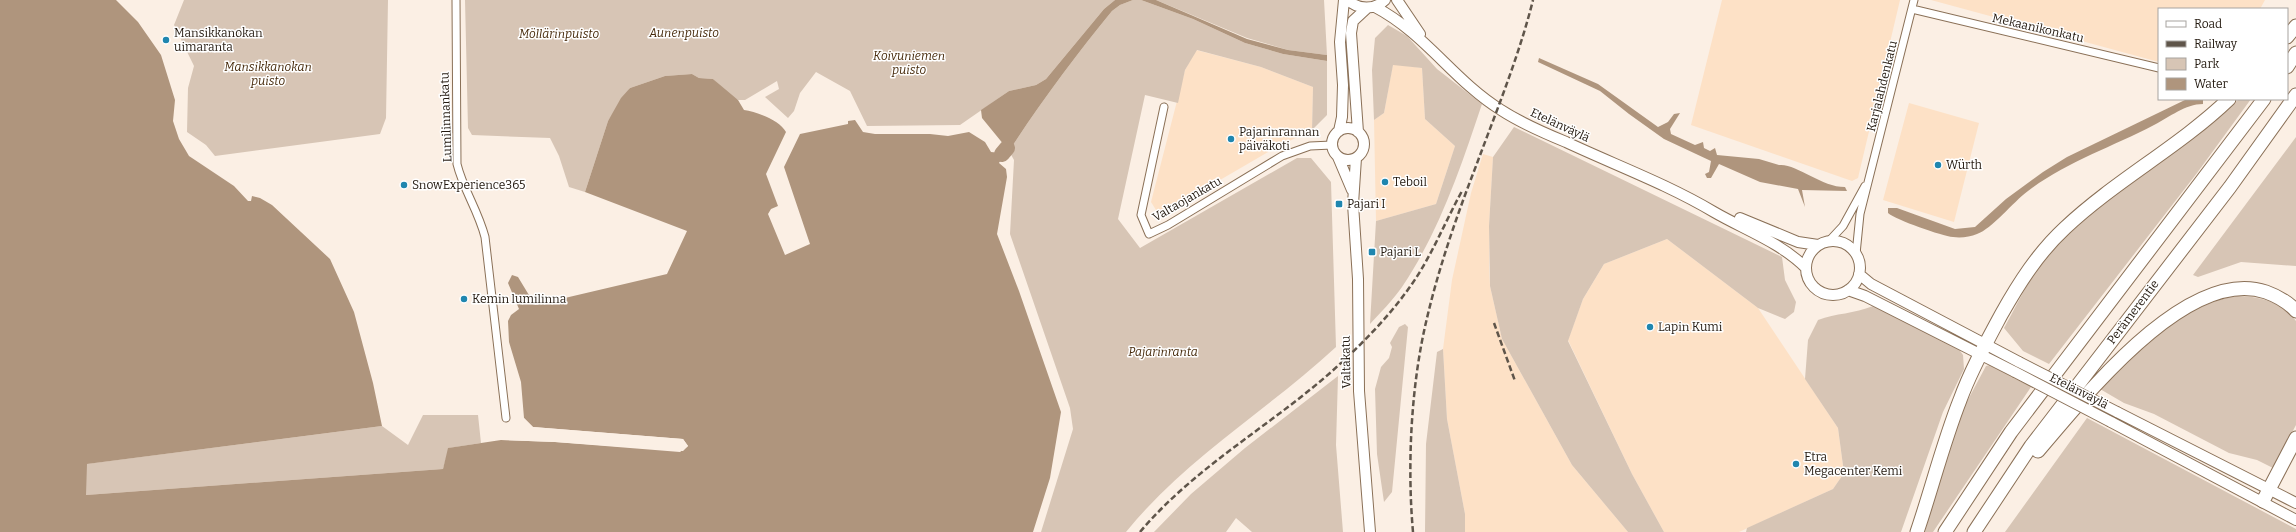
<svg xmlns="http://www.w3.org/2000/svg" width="2296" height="532" viewBox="0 0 2296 532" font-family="Bitter,serif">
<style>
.built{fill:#fde1c6}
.green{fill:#d7c5b5}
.water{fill:#af957d}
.pier{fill:#fbefe4}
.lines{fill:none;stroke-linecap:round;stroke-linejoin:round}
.river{stroke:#af957d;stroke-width:16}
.minor-casing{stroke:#8a7057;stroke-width:9}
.secondary-casing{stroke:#8a7057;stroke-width:12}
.motorway-casing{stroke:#8a7057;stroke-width:15}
.minor{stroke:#fff;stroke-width:7}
.secondary{stroke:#fff;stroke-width:10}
.motorway{stroke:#fff;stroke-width:13}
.rail{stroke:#5f554a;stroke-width:2.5;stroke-dasharray:6 3;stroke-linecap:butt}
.secondary-bridge-casing{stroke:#8a7057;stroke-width:12;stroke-linecap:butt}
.secondary-bridge{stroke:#fff;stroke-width:10}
.poi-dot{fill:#1f86af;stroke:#fff;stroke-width:1.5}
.labels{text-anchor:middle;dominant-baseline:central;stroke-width:3;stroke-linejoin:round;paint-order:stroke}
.street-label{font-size:12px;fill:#22180e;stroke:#fff}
.poi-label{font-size:12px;fill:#22180e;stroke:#fff;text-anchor:start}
.park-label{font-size:12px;font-style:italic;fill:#472b0c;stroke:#fff}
</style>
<rect width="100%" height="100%" fill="#fbefe4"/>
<!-- built -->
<path class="built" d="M 1722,0 L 1900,0 L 1858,178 L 1852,181 L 1691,125 Z
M 1931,0 L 2265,0 L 2260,9 L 2159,9 L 2159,62 Z
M 1196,50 L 1261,67 L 1313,87 L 1312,130 L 1275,148 L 1165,212 L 1156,210 L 1151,202 L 1185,70 Z
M 1393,64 L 1422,68 L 1425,119 L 1455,146 L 1436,204 L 1376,221 L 1374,120 L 1384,113 Z
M 1909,103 L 1979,123 L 1954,222 L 1883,200 Z
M 1483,154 L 1493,157 L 1489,226 L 1489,268 L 1490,286 L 1502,339 L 1572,465 L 1628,532 L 1465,532 L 1465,514 L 1447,419 L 1443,349 L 1452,280 L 1471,193 Z
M 1667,239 L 1758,308 L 1838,428 L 1844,473 L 1833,489 L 1739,532 L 1664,532 L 1632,474 L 1568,340 L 1583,299 L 1604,264 Z"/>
<!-- green -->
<path class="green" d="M 184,0 L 388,0 L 386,118 L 380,134 L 215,156 L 206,145 L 187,132 L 188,88 L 194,66 L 174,25 Z
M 465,0 L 1115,0 L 1104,9 L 1046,79 L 1036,85 L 1009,91 L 960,125 L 867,126 L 850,91 L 816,72 L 800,93 L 794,111 L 788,118 L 765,97 L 779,89 L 777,81 L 745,100 L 738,100 L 731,96 L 713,79 L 699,78 L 692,74 L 665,76 L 630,88 L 608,121 L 585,192 L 569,187 L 559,156 L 550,138 L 472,135 L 468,128 Z
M 1133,0 L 1141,0 L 1193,19 L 1245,43 L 1283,54 L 1327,61 L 1327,115 L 1312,130 L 1313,87 L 1261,67 L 1197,50 L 1185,70 L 1178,103 L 1145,95 L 1118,219 L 1140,248 L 1297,158 L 1311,158 L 1331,182 L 1336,347 C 1268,410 1185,459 1126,532 L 1041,532 L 1073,429 L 1070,408 L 1010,234 L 1014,160 L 1009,151 C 1041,102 1075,56 1112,11 L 1120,5 Z
M 1156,0 L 1324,0 L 1327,55 L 1288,50 L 1247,38 Z
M 1388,25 L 1407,36 L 1437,69 L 1482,104 C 1461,167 1439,232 1402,287 C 1393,300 1381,312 1370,324 L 1376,221 L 1436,204 L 1455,146 L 1425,119 L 1422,68 L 1393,65 L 1384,113 L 1374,120 L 1372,70 L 1375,38 Z
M 2239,99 L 2251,99 L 2197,173 L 2049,364 L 2023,351 L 2004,328 C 2019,301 2032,271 2054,248 C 2108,191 2180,152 2239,99 Z
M 1514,127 L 1782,257 L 1785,280 L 1796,302 L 1794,312 L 1785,319 L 1758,308 L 1667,239 L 1604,264 L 1583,299 L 1568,341 L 1632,474 L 1664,532 L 1628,532 L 1572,465 L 1502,339 L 1490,286 L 1489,226 L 1493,157 Z
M 2296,137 L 2296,266 L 2241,262 L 2198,277 L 2193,275 Z
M 2237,296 C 2259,296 2282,302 2296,321 L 2296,425 L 2273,468 L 2257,460 L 2229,453 L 2154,414 L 2124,403 L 2100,389 C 2139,352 2180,304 2237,296 Z
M 1873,306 L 1958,348 L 1963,355 L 1964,369 L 1943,412 L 1901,532 L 1746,532 L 1747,528 L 1833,489 L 1844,473 L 1838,428 L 1805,379 L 1808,340 L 1818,320 C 1836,313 1854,314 1873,306 Z
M 1405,324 L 1408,327 L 1392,492 L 1384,502 L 1377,454 L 1375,389 L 1381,367 L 1389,358 L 1392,347 L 1390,343 L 1399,327 Z
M 1443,349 L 1447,419 L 1465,514 L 1465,532 L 1425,532 L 1426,444 L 1437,352 Z
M 1990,365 L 2031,387 L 1933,532 L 1925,532 L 1942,467 L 1963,409 L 1986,366 Z
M 1338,376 L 1336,445 L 1343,532 L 1252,532 L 1236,518 L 1226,532 L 1154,532 L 1191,494 L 1245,448 Z
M 423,415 L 478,415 L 481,443 L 449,448 L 443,469 L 86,495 L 86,464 L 382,426 L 408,445 Z
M 2087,418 L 2296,529 L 2296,532 L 2005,532 Z"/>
<!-- water -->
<path class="water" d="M 0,0 L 116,0 L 138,22 L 161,55 L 175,100 L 173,121 L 179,139 L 189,156 L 234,186 L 248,201 L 251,201 L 252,196 L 260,198 L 272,205 L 330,259 L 354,312 L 373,383 L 382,426 L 87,464 L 86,495 L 443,469 L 448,448 L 501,440 L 555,442 L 683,451 L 688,446 L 683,439 L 533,427 L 524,418 L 521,382 L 509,342 L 508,321 L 511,315 L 519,309 L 508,283 L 512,275 L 518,277 L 535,305 L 667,274 L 687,231 L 585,192 L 608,121 L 621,98 L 630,88 L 665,76 L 692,74 L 699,78 L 713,79 L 738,100 L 744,110 C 757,112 780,120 786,132 L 766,174 L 778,206 L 771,209 L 768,214 L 785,255 L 810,244 L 784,167 L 800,134 L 848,124 L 848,121 L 855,120 L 863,132 L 875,134 L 930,134 L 948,136 L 969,132 L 985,142 L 991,152 L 1001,153 L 1003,155 L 999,163 L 1006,169 L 1007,177 L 997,234 L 1019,291 L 1061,412 L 1050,478 L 1033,532 L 0,532 Z
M 1115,0 L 1133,0 L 1120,5 L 1112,11 C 1075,56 1041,102 1009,151 L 982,118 L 981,110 L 1009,91 L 1036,85 L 1046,79 L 1104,9 Z
M 1141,0 L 1156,0 L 1247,39 L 1288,50 L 1327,55 L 1327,61 L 1283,54 L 1245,43 L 1193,19 Z
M 1539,58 L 1598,84 L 1658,127 L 1668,122 L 1674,114 L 1680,113 L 1670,129 L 1671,134 L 1695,145 L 1703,142 L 1704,148 L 1710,151 L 1715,148 L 1717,155 L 1759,159 L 1779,165 C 1796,163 1821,187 1845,187 L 1847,191 L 1802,190 L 1805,207 L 1798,189 L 1760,182 L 1719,164 L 1711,178 L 1707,178 L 1705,174 L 1709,172 L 1711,161 L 1664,139 L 1629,114 L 1600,91 L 1538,62 Z
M 2187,99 L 2203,99 L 2203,104 C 2185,104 2170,117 2154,125 C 2112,147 2066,162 2028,191 C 2013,202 1992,229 1977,234 C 1970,237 1961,238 1953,237 C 1942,236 1896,220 1888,213 L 1888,208 L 1897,208 L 1955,229 L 1975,227 L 2006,199 L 2043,172 L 2067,157 Z"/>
<!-- pier -->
<path class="pier" d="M 524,418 L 533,427 L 683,439 L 688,446 L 680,452 L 555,442 L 501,440 L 502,438 L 555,440 L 680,450 L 686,446 L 682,441 L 532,429 L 525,424 Z"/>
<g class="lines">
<!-- river -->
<path class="river" d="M 1002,154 L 1007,148"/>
<!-- minor casing -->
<g class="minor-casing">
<path id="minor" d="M 456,0 L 457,164 C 463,189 478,210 485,237 L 506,418
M 1912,9 L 2159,68
M 1164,107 L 1141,215 L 1149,234 L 1168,225 L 1282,156 L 1310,146 L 1332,145
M 1829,241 L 1843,226 L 1865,186
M 1856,254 L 1860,214 L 1914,0"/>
</g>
<!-- secondary casing -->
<g class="secondary-casing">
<path id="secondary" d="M 1348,0 C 1358,10 1375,10 1385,0
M 1397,0 L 1420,34
M 1375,7 C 1425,33 1454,81 1501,110 C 1521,123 1544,133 1566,142 C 1615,165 1667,184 1714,212 C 1745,230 1780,242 1806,268
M1332 144a16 16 0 1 1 32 0a16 16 0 1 1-32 0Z
M 1339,131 L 1342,117 L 1343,85 L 1340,42 L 1344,0
M 1358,132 L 1351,33 L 1353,21 L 1367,8
M 1338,157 L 1352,190
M 1356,158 L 1353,204 L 1358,279 L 1359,391 L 1370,532
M 1740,218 L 1798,242 L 1818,245
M1806 268a27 27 0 1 1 54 0a27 27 0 1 1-54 0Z
M 1859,274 L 1871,284 L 2019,362
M 1848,290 L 1865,296 L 2015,372
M 2117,412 L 2296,503
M 2111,422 L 2296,520"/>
</g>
<!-- motorway casing -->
<g class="motorway-casing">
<path id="motorway" d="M 2287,37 L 2296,26
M 2287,67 L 2296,53
M 2038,451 C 2083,399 2187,265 2266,292 C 2277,296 2288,302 2296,311
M 2263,501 L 2296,438
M 1917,532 C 1932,488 1943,443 1960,400 C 1971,370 1986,343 2001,315 C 2019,283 2038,253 2065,228 C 2116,180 2179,147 2229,99
M 1945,532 L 2011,432 L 2264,99
M 1974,532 L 2031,446 L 2230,187 L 2296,95"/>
</g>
<!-- minor -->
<use href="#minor" class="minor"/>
<!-- secondary -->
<use href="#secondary" class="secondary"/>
<!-- motorway -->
<use href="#motorway" class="motorway"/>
<!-- rail -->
<path class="rail" d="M 1494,323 L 1515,381
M 1140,532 C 1194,468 1267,428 1330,373 C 1360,346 1389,317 1412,284 C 1432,255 1445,222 1462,191
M 1413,532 C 1407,465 1411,384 1427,318 C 1439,267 1457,215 1476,166 C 1496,112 1519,56 1533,0"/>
<!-- secondary-bridge casing -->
<g class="secondary-bridge-casing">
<path id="secondary-bridge" d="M 2019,362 L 2117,412
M 2015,372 L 2111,422"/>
</g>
<!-- secondary-bridge -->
<use href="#secondary-bridge" class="secondary-bridge"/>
</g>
<!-- markers -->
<g class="poi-dot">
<circle cx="166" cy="40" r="4"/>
<circle cx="1231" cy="139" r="4"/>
<circle cx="1938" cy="165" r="4"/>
<circle cx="1385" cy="182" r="4"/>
<circle cx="404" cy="185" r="4"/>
<rect x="1335" y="200" width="8" height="8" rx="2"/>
<rect x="1368" y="248" width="8" height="8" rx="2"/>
<circle cx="464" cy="299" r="4"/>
<circle cx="1650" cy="327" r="4"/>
<circle cx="1796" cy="464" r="4"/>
</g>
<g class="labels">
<!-- street labels -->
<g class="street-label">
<text transform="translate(2038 28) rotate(13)">Mekaanikonkatu</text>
<text transform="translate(1882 86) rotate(-76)">Karjalahdenkatu</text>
<text transform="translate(446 117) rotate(-92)">Lumilinnankatu</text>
<text transform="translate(1560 125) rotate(25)">Etelänväylä</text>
<text transform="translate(1187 199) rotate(-30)">Valtaojankatu</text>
<text transform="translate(2133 312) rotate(-53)">Perämerentie</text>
<text transform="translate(1346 362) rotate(-91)">Valtakatu</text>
<text transform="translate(2079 391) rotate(27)">Etelänväylä</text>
</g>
<!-- poi labels -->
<g class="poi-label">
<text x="174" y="33">Mansikkanokan<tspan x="174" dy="14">uimaranta</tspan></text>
<text x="1239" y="132">Pajarinrannan<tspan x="1239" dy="14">päiväkoti</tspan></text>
<text x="1946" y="165">Würth</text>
<text x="1393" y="182">Teboil</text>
<text x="412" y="185">SnowExperience365</text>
<text x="1347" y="204">Pajari I</text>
<text x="1380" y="252">Pajari L</text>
<text x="472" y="299">Kemin lumilinna</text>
<text x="1658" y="327">Lapin Kumi</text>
<text x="1804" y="457">Etra<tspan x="1804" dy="14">Megacenter Kemi</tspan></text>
</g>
<!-- park labels -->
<g class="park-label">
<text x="684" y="33">Aunenpuisto</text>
<text x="559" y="34">Möllärinpuisto</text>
<text x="909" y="56">Koivuniemen<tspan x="909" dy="14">puisto</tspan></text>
<text x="268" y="67">Mansikkanokan<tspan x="268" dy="14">puisto</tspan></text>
<text x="1163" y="352">Pajarinranta</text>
</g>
</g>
<!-- legend -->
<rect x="2158" y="8" width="130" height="92" fill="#ffffff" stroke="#a7a39f"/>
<rect x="2166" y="21" width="20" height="6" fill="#ffffff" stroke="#a7a39f"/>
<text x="2194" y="28" font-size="12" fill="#22180e">Road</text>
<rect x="2166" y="41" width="20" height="6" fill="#5f554a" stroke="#a7a39f"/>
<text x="2194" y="48" font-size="12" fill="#22180e">Railway</text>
<rect x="2166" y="58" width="20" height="12" fill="#d7c5b5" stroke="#a7a39f"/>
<text x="2194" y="68" font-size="12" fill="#22180e">Park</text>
<rect x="2166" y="78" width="20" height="12" fill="#af957d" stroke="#a7a39f"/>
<text x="2194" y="88" font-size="12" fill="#22180e">Water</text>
</svg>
